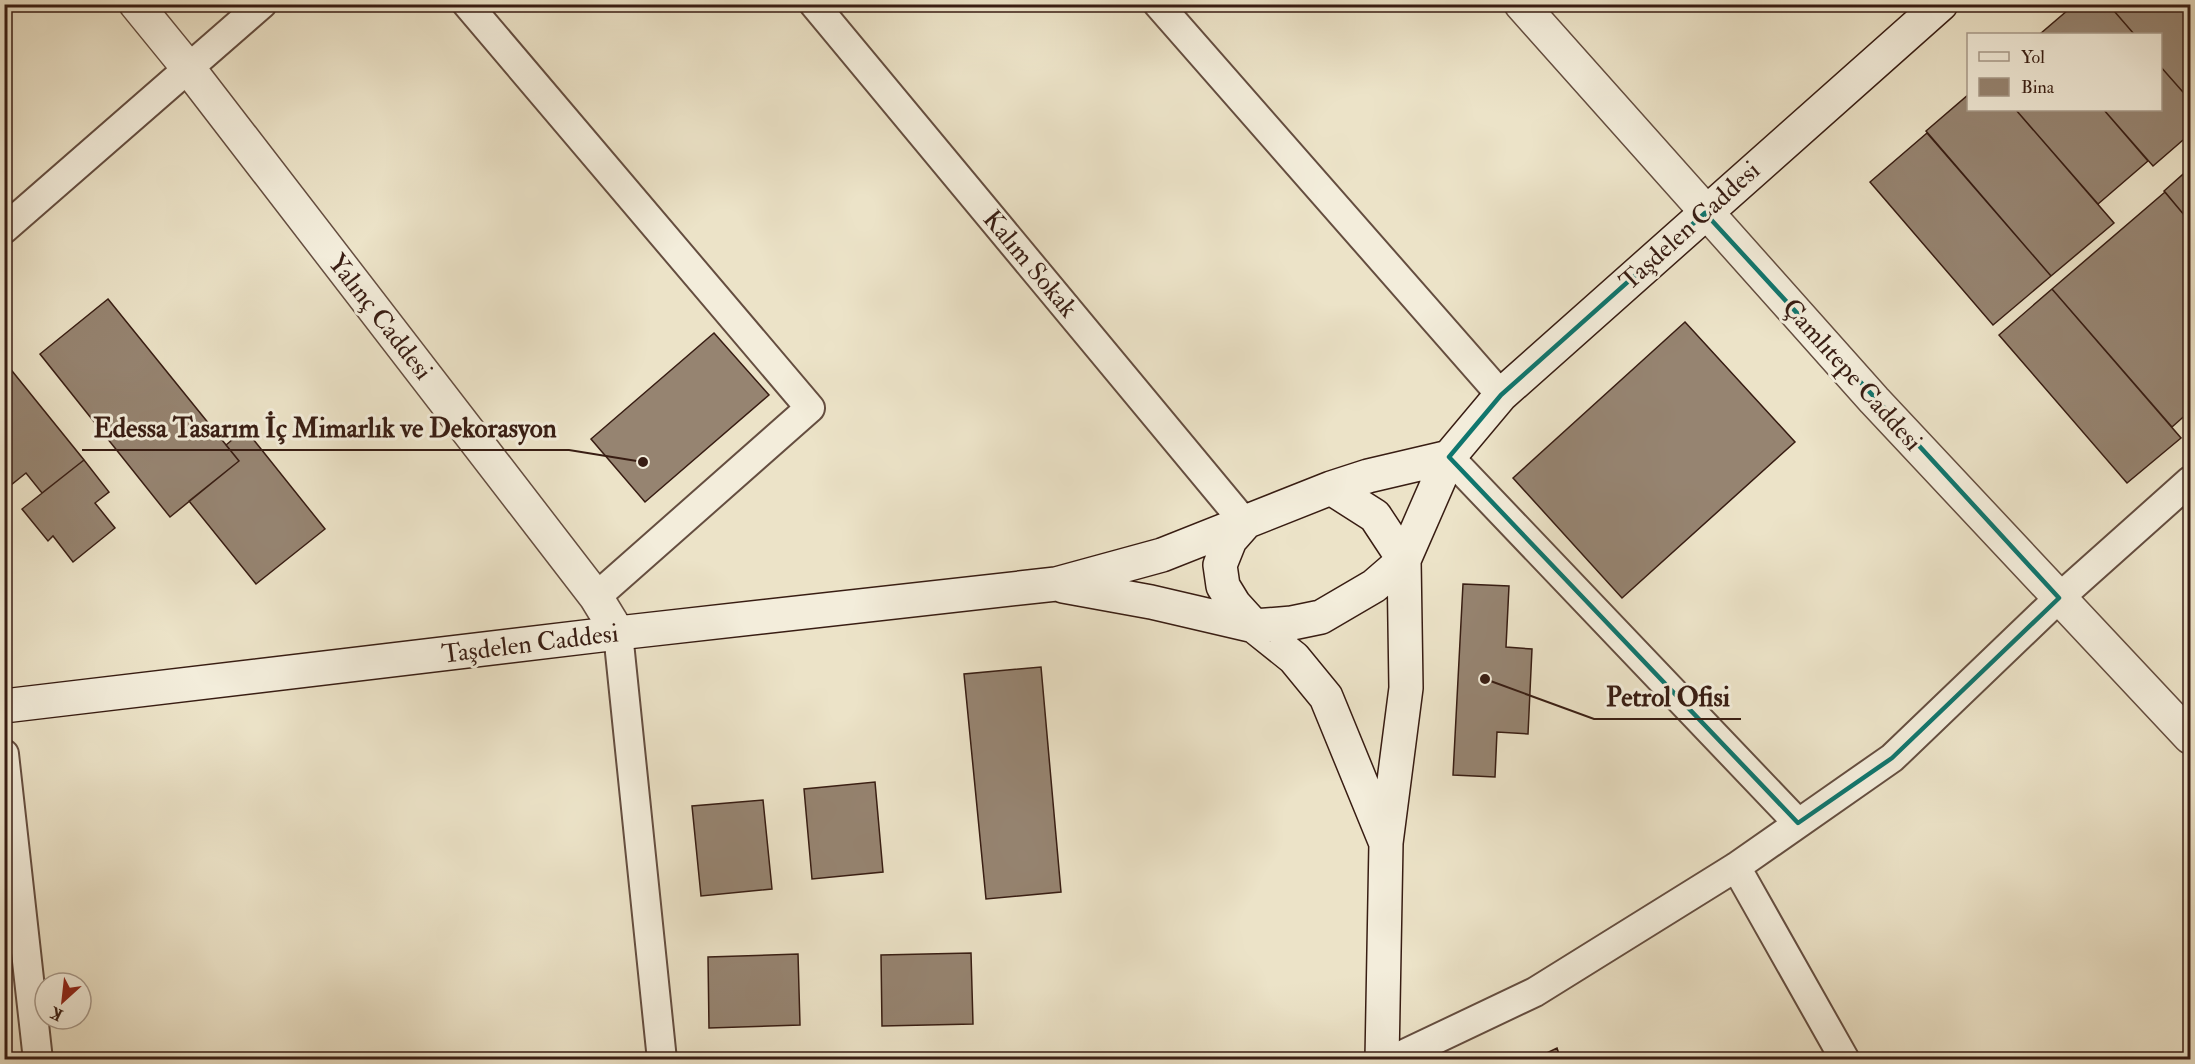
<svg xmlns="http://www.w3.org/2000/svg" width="2195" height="1064" viewBox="0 0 2195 1064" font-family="'IM FELL Double Pica',serif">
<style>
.building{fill:#968471;stroke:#381d13;stroke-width:1.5}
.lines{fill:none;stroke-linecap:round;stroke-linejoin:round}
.minor-casing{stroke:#654e40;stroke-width:32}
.tertiary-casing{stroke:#654e40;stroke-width:36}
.secondary-casing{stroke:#381d13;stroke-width:36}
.minor{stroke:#f3eddb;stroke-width:28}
.tertiary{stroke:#f3eddb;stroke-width:33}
.secondary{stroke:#f3eddb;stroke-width:33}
.marked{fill:none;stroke:#0f766e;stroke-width:4.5;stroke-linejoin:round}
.labels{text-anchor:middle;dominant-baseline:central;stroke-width:6;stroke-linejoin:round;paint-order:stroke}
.street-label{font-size:26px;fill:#381d13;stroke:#f3eddb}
.leader{fill:none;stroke:#381d13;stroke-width:2}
.callout-dot{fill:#381d13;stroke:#f3eddb;stroke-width:2}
.callout-label{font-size:27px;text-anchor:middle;font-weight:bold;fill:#381d13;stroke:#f3eddb;stroke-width:6;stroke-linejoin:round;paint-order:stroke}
</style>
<rect width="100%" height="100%" fill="#ece3c8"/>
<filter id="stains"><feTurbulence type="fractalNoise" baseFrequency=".00333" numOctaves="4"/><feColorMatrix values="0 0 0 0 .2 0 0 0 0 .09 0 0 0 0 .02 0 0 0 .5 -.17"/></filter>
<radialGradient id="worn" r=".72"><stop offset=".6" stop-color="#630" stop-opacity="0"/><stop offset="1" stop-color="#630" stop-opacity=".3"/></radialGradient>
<!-- building -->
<path class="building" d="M 2075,4 L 2108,4 L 2134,34 L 2040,34 Z
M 2108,4 L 2190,4 L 2190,100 L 2160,66 L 2160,34 L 2134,34 Z
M 2160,66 L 2190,100 L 2190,134 L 2153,166 L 2104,110 L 2160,110 Z
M 1968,95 L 1968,110 L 2016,110 L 2114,223 L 2051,276 L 1926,131 Z
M 2016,110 L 2104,110 L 2148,161 L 2098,204 Z
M 1927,133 L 2051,276 L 1993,325 L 1870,182 Z
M 2190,168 L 2190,222 L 2164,191 Z
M 2165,192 L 2190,222 L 2190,411 L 2172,427 L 2052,289 Z
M 2052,289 L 2181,438 L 2127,483 L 1999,335 Z
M 108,299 L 239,461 L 170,517 L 40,354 Z
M 1685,322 L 1795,442 L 1622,598 L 1513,478 Z
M 714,333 L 769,395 L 645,502 L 591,439 Z
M 4,361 L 84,460 L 42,493 L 26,473 L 6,489 L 4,487 Z
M 245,429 L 325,529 L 256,584 L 189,501 L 239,461 L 226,445 Z
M 84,460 L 109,492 L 95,503 L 115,528 L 73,562 L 53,536 L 48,541 L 22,509 Z
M 1463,584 L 1509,586 L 1506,647 L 1532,649 L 1528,734 L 1497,732 L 1495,777 L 1453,775 Z
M 1041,667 L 1061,892 L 986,899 L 964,674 Z
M 875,782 L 883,872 L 812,879 L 804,789 Z
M 763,800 L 772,889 L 701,896 L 692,806 Z
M 971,953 L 973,1024 L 882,1026 L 881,955 Z
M 798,954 L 800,1025 L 709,1028 L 708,957 Z
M 1557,1048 L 1561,1060 L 1532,1060 Z"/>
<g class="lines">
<!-- minor casing -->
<g class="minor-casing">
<path id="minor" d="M 467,4 L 810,408 L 596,597
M 814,4 L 1245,523
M 1158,4 L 1501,395
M 4,229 L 262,4
M 1449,457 L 1798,823
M 618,633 L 662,1060
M 4,754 L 38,1060
M 1736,867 L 1845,1060
M 1392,1060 L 1535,992 L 1736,867 L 1892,758 L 2059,598 L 2190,481"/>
</g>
<!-- tertiary casing -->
<g class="tertiary-casing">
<path id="tertiary" d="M 136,4 L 189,69 L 596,597 L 618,633
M 1521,4 L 1874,400 L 2190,737"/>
</g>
<!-- secondary casing -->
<g class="secondary-casing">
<path id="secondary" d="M 1331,488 L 1375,516 L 1404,560 L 1406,688 L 1386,843 L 1382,1060
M 1245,523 L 1230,540 L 1220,565 L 1223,586 L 1234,604 L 1254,626 L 1294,658 L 1326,697 L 1385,841
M 1063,586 L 1151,602 L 1254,626 L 1292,623 L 1321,617 L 1374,586 L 1404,560 L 1449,457 L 1501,395 L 1941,4
M 4,706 L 618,633 L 1056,584 L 1162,555 L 1331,488 L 1368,476 L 1449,457"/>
</g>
<!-- minor -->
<use href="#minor" class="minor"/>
<!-- tertiary -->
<use href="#tertiary" class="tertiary"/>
<!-- secondary -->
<use href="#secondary" class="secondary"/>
</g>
<!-- marked area -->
<path class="marked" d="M 1705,213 L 2059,598 L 1892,758 L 1798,823 L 1449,457 L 1501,395 Z"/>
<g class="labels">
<!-- street labels -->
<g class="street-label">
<text transform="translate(1690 226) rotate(-42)">Taşdelen Caddesi</text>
<text transform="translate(1030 264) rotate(50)">Kalım Sokak</text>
<text transform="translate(380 317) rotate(52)">Yalınç Caddesi</text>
<text transform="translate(1852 375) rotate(48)">Çamlıtepe Caddesi</text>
<text transform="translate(530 644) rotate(-7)">Taşdelen Caddesi</text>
</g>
</g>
<!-- callouts -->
<path class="leader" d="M643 462L569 450H82M1485 679L1594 719H1741"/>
<g class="callout-dot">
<circle cx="643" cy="462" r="6"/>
<circle cx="1485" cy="679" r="6"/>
</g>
<g class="callout-label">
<text x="325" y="437">Edessa Tasarım İç Mimarlık ve Dekorasyon</text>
<text x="1668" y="706">Petrol Ofisi</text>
</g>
<!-- margin -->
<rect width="2195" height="1064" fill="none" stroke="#ece3c8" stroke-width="24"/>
<rect x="6" y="6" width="2183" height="1052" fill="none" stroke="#381d13" stroke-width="3"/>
<rect x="12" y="12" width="2171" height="1040" fill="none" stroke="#381d13" stroke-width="1.5"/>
<!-- legend -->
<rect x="1967" y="33" width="195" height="78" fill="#f3eddb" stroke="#a89a8b" stroke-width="1.5"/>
<rect x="1979" y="52" width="30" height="9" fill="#f3eddb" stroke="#a89a8b" stroke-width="1.5"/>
<text x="2021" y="63" font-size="18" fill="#381d13">Yol</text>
<rect x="1979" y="78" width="30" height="18" fill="#968471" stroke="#a89a8b" stroke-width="1.5"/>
<text x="2021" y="93" font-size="18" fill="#381d13">Bina</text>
<!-- north arrow -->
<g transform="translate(63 1001) rotate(207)"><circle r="28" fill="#f3eddb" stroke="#a89a8b" stroke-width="1.5"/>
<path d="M0-4.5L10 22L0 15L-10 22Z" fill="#8f2418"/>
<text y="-9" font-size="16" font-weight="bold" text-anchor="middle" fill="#381d13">K</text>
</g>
<rect width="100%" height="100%" filter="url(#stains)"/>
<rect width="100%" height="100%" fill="url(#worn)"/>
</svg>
